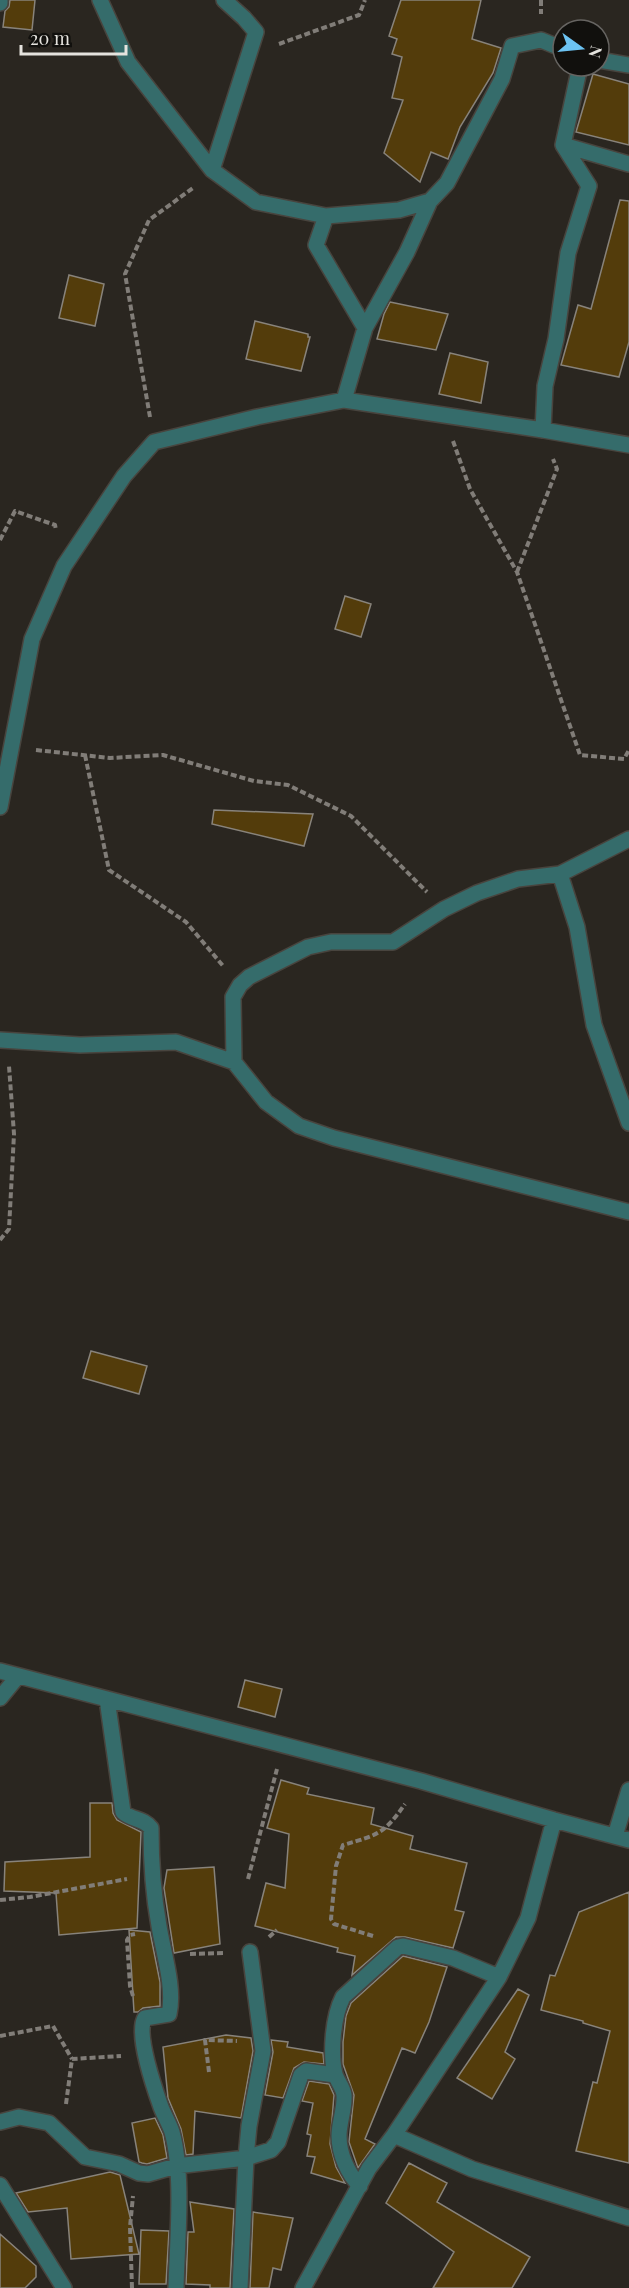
<svg xmlns="http://www.w3.org/2000/svg" width="629" height="2288" viewBox="0 0 629 2288" font-family="'Playfair Display',serif">
<style>
.building{fill:#533c0b;stroke:#88837b;stroke-width:1.5}
.lines{fill:none;stroke-linecap:round;stroke-linejoin:round}
.minor-casing{stroke:#48443e;stroke-width:18}
.path{stroke:#817d78;stroke-width:4;stroke-dasharray:6 3;stroke-linecap:butt}
.minor{stroke:#356c6b;stroke-width:15}
</style>
<rect width="100%" height="100%" fill="#2a2620"/>
<!-- building -->
<path class="building" d="M 10,0 L 35,0 L 32,30 L 3,27 L 5,11 L 9,7 Z
M 401,0 L 481,0 L 472,39 L 501,48 L 493,73 L 460,127 L 448,159 L 431,152 L 420,182 L 384,153 L 403,100 L 392,98 L 402,57 L 392,54 L 397,39 L 389,36 Z
M 593,74 L 629,84 L 629,145 L 576,132 Z
M 620,200 L 629,201 L 629,342 L 619,377 L 561,365 L 578,305 L 591,309 Z
M 69,275 L 104,284 L 95,326 L 59,318 Z
M 390,302 L 448,314 L 436,350 L 377,339 L 384,314 Z
M 255,321 L 308,334 L 308,337 L 310,337 L 301,371 L 246,359 Z
M 450,353 L 488,362 L 481,403 L 439,394 Z
M 345,596 L 371,604 L 361,637 L 335,629 Z
M 214,810 L 313,814 L 304,846 L 212,824 Z
M 91,1351 L 147,1366 L 139,1394 L 83,1378 Z
M 245,1680 L 282,1689 L 275,1717 L 238,1707 Z
M 281,1780 L 309,1788 L 307,1794 L 374,1808 L 371,1824 L 413,1836 L 410,1849 L 467,1863 L 455,1910 L 464,1912 L 453,1948 L 405,1937 L 396,1937 L 352,1975 L 355,1956 L 337,1952 L 338,1948 L 255,1926 L 266,1883 L 285,1888 L 289,1834 L 267,1828 Z
M 90,1803 L 112,1803 L 113,1813 L 117,1820 L 141,1832 L 137,1928 L 59,1935 L 56,1893 L 4,1891 L 5,1862 L 90,1857 Z
M 214,1867 L 220,1944 L 174,1953 L 164,1888 L 167,1870 Z
M 629,1892 L 629,2163 L 576,2151 L 593,2082 L 597,2083 L 610,2031 L 583,2023 L 583,2021 L 541,2010 L 550,1975 L 555,1976 L 579,1912 Z
M 129,1930 L 150,1932 L 160,1982 L 160,2006 L 143,2008 L 138,2012 L 134,2012 Z
M 403,1956 L 447,1967 L 429,2022 L 415,2053 L 402,2048 L 365,2139 L 375,2144 L 358,2168 L 349,2142 L 354,2095 L 343,2064 L 343,2042 L 346,2016 L 351,2003 Z
M 518,1989 L 529,1995 L 505,2052 L 515,2059 L 492,2099 L 457,2078 Z
M 226,2035 L 251,2038 L 253,2051 L 241,2118 L 195,2111 L 193,2154 L 186,2155 L 181,2129 L 168,2098 L 163,2047 Z
M 271,2040 L 288,2042 L 287,2047 L 323,2053 L 324,2064 L 304,2062 L 294,2068 L 283,2098 L 265,2095 L 273,2052 Z
M 309,2081 L 329,2084 L 334,2095 L 330,2144 L 336,2167 L 345,2183 L 311,2173 L 315,2157 L 307,2156 L 311,2135 L 307,2134 L 313,2103 L 302,2101 Z
M 155,2118 L 163,2135 L 167,2158 L 147,2164 L 142,2163 L 139,2162 L 132,2123 Z
M 409,2163 L 447,2183 L 437,2202 L 530,2257 L 512,2288 L 433,2288 L 454,2252 L 386,2203 Z
M 110,2172 L 120,2175 L 139,2254 L 71,2259 L 67,2208 L 28,2212 L 16,2193 Z
M 190,2202 L 234,2209 L 230,2288 L 210,2288 L 210,2285 L 186,2284 L 188,2232 L 194,2232 Z
M 253,2212 L 293,2218 L 281,2270 L 273,2268 L 269,2288 L 250,2288 Z
M 141,2230 L 169,2231 L 166,2284 L 139,2284 Z
M 0,2234 L 36,2266 L 36,2277 L 25,2288 L 0,2288 Z"/>
<g class="lines">
<!-- minor casing -->
<g class="minor-casing">
<path id="minor" d="M 100,0 L 128,62 L 212,170 L 256,202 L 326,216 L 316,245 L 365,328 L 344,400
M 0,3 L 0,0
M 599,60 L 629,65
M 563,145 L 580,66
M 212,170 L 256,32 L 244,18 L 224,0
M 326,216 L 399,210 L 430,201 L 447,183 L 502,79 L 512,46 L 541,40 L 563,49
M 365,328 L 407,252 L 430,201
M 543,430 L 545,386 L 556,339 L 568,253 L 589,186 L 563,145 L 629,164
M 0,807 L 32,639 L 64,566 L 124,476 L 154,442 L 257,417 L 344,400 L 543,430 L 629,445
M 560,874 L 577,927 L 594,1025 L 629,1123
M 0,1040 L 80,1045 L 176,1042 L 234,1062 L 266,1102 L 299,1126 L 334,1138 L 629,1212
M 234,1062 L 233,997 L 240,985 L 249,977 L 308,947 L 331,942 L 393,942 L 444,909 L 477,893 L 518,879 L 560,874 L 629,839
M 0,1671 L 421,1781 L 554,1820 L 629,1840
M 0,1698 L 18,1676
M 107,1699 L 123,1812 C 131,1820 144,1818 151,1828 C 151,1861 153,1893 159,1926 C 163,1951 175,1988 169,2014 L 145,2018 C 135,2033 155,2090 161,2107 C 164,2115 169,2123 172,2132 C 184,2175 177,2243 176,2288
M 615,1836 L 629,1790
M 0,2122 L 19,2117 L 49,2123 L 85,2157 L 119,2164 L 139,2173 L 148,2174 L 176,2166 L 246,2158 L 249,2126 L 263,2051 L 250,1952
M 394,2135 L 472,2169 L 629,2218
M 0,2185 L 64,2288
M 360,2186 C 348,2174 339,2154 339,2136 C 339,2122 345,2109 344,2095 C 343,2087 337,2081 335,2074 C 330,2053 333,2016 343,1997 L 398,1947 L 403,1946 L 453,1958 L 499,1977
M 240,2288 L 246,2158 L 271,2150 L 278,2142 L 301,2075 L 306,2071 L 335,2075
M 303,2288 L 369,2168 L 394,2135 L 499,1977 L 528,1918 L 554,1820"/>
</g>
<!-- path -->
<path class="path" d="M 541,0 L 541,14
M 279,44 L 359,15 L 365,0
M 150,417 L 125,274 L 149,220 L 193,188
M 453,441 L 470,489 L 517,572 L 580,755 L 624,759 L 629,750
M 0,540 L 15,511 L 55,525 L 56,530
M 517,572 L 557,469 L 553,459
M 36,750 L 110,758 L 163,755 L 254,781 L 288,785 L 351,816 L 427,892
M 85,755 L 109,870 L 186,922 L 224,967
M 0,1240 L 9,1229 L 14,1134 L 9,1066
M 248,1879 L 277,1769
M 0,1900 L 30,1897 L 127,1879
M 373,1936 L 334,1924 L 331,1919 L 336,1866 L 343,1845 C 378,1835 384,1834 405,1804
M 269,1937 L 277,1930
M 190,1954 L 225,1953
M 133,1996 L 130,1986 L 127,1940 L 130,1935 L 135,1934
M 0,2036 L 53,2026 L 72,2059
M 209,2072 L 205,2040 L 237,2041
M 66,2104 L 72,2059 L 121,2056
M 132,2288 L 130,2227 L 133,2196"/>
<!-- minor -->
<use href="#minor" class="minor"/>
</g>
<!-- north arrow -->
<g transform="translate(581 48) rotate(105)"><circle r="28" fill="#11100d" stroke="#666461" stroke-width="1.5"/>
<path d="M0-4.5L10 22L0 15L-10 22Z" fill="#6cc3f2"/>
<text y="-9" font-size="16" font-weight="bold" text-anchor="middle" fill="#e5e3de">N</text>
</g>
<!-- scale -->
<path d="M21 45v9h105v-9" fill="none" stroke="#e5e3de" stroke-width="3"/>
<text x="30" y="45" font-size="18" fill="#e5e3de" stroke="#11100d" stroke-width="4.5" paint-order="stroke">20 m</text>
</svg>
